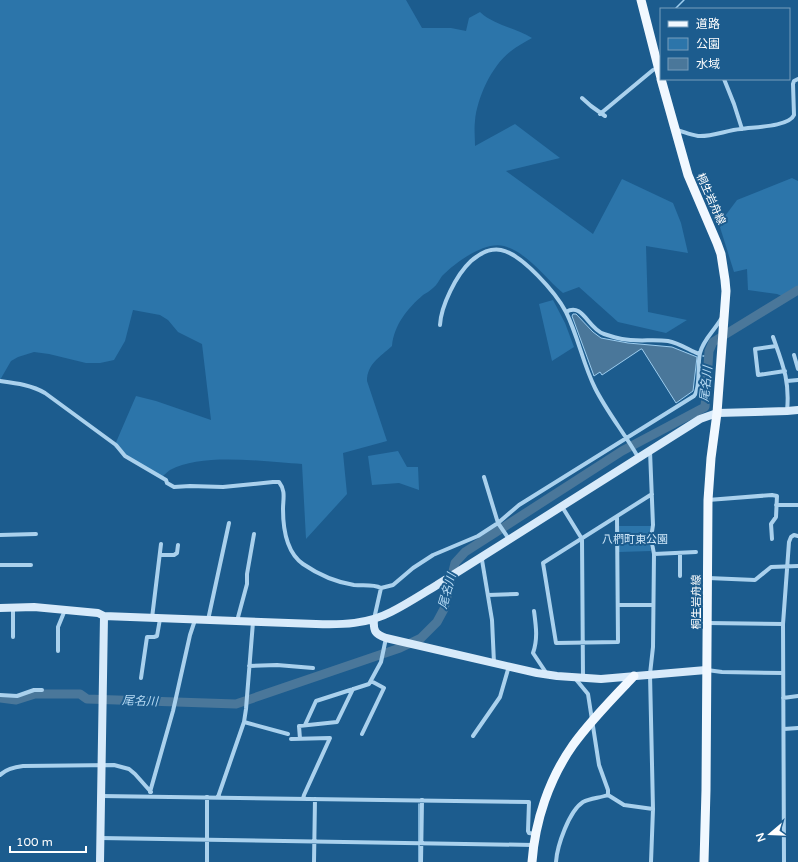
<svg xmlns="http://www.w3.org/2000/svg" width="798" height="862" viewBox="0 0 798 862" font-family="'Varela Round','Noto Sans JP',sans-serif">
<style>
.green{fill:#2c75aa}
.water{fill:#4a779a;stroke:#9dcdef}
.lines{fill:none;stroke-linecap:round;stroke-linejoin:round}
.stream{stroke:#9dcdef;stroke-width:1.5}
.river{stroke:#4a779a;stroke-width:9}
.street{stroke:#aad1ed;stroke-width:4}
.secondary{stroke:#d7eafa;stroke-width:8}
.primary{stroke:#f1f8ff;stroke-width:9}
.labels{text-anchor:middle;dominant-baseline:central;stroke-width:4;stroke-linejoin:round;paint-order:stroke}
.street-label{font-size:11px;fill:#fff;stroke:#1c5c8e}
.park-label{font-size:11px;fill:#d0e8fa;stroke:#1c5c8e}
.water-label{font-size:12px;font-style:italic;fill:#b6daf4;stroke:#1c5c8e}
</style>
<rect width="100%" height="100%" fill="#1c5c8e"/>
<!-- green -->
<path class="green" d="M 0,0 L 406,0 L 422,28 L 451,28 L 466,31 L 469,18 L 480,12 C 495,26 515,27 532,38 C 525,42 517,46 511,51 C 492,65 477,98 475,121 C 474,129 475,137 475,146 L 515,124 L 560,158 L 506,171 L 593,234 L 622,179 L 673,203 L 681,223 L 688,253 L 646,246 L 648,312 L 687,320 L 666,333 L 618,322 L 579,287 L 563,293 C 545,278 528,253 504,246 C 484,241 455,263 442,276 C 439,280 437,285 433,288 C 430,291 426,293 423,295 C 407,309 394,325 392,346 C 380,357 367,364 367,381 L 387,441 L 343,453 L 347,494 L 306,539 L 302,464 C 266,462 202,452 170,470 C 167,472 164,475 161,478 L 114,447 L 136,396 L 156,401 L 211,420 L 202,344 L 178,332 L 168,320 L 160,315 L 133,310 L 125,341 L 114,360 L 100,363 L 86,363 L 49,354 L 34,352 L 18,357 L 11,361 L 0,380 Z
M 792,178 L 798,181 L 798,287 L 782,296 L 777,294 L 748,290 L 747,269 L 734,272 L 719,224 L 737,200 Z
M 553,300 L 565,323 L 574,347 L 552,361 L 539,304 Z
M 398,451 L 407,467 L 418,467 L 419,490 L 399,483 L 372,485 L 368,456 Z
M 618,526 L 651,526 L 649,538 L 651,551 L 619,552 Z"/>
<!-- water -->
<path class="water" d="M 573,314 L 576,314 L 593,332 L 601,338 L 628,343 L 672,347 L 697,357 L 693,391 L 676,403 L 642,349 L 641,349 L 602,375 L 600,372 L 594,376 L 572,316 Z"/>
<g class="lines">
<!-- stream -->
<path class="stream" d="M 675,9 L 684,0
M 703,356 L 709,356
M 419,862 L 419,804"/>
<!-- river -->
<path class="river" d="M 0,698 L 16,700 L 35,694 L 80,694 L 87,699 L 236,704 L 400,648 L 421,638 L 437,622 L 444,609 L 455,563 L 465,552 L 622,451 L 705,407 L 709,351 L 713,342 L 798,290"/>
<!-- street -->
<path class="street" d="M 724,79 L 734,104 L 742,129
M 582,98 L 591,106 L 605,116
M 600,114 L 653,70 L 658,68
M 677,130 C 684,132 691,135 698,136 C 712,137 727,130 741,129 C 752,127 789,127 794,115 L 793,84 L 794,81 L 798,79
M 566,312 C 583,302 588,329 604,334 C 610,336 616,338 622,339 C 637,342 653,339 668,341 C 679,343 689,350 699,354
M 440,325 C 441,306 456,275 471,261 C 479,254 490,248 501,250 C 522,254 556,293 566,312 C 578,336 583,364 595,388 C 607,412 625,434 638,457
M 773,337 C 783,365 790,381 787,411
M 776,346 L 755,349 L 758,375 L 785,371
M 794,355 L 798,369
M 0,381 C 15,383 32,385 45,393 L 116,445 L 125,456 L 166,480 L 167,483 L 174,487 L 190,486 L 223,487 L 273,482 L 279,482 C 286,491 283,499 283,509 C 283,529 286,552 303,564 C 319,575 335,582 354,585 C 363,586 373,584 381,588 L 393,585 L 413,568 L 433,555 L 478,536 L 498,523 L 519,505 L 694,396 C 701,388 697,365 700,353 C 703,340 714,331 721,319
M 787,381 L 798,380
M 650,451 L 653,525 L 651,538 L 654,554 L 653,647 L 650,674 L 653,809 L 651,862
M 484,477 L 498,523 L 509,539
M 708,500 L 772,495 L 777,496 L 776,517 L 771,524 L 772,539
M 561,505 L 582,539 L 583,677
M 776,505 L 798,505
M 617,517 L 618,642 L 556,643 L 543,563 L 652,494
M 0,535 L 36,534
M 680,553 L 680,576
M 654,554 L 696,552
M 160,555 L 174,555 L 177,553 L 178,545
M 483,558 L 482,560 L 492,620 L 494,663
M 0,565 L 31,565
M 708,578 L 755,580 L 771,567 L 798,566
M 488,595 L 517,594
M 618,605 L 653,605
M 534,611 C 536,626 538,639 533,653 L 547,674
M 152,618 L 161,544
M 374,619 L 381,588
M 208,620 L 229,523
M 237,621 L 247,584 L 247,574 L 254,534
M 708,623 L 783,624
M 13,637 L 13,608
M 58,651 L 58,627 L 65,610
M 249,666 L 277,665 L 313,668
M 707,670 L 722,672 L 783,673
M 574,677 L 588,694 L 599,765 L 608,790 L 608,795
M 141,678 L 147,637 L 154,637 L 157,636 L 160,619
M 0,695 L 17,696 L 34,690 L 42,690
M 783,698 L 798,696
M 244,722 L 288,734
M 305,725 L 316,701 L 369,684 L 381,662 L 386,638
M 784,729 L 798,728
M 362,734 L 384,688 L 371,681
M 473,736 L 500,697 L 509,666
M 291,739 L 330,738 L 304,795 L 303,799
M 300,739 L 299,726 L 337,722 L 353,689
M 0,775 C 6,769 15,767 23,766 L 114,765 L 129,769 L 135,774 L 151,792
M 150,792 L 173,711 L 190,635 L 195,620
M 608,795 L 624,805 L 653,809
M 101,796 L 529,802 L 528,831 L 529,833 L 535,834
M 218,797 L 244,722 L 246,709 L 253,622
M 100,838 L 533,845
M 207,862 L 207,797
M 314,862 L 315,799
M 421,862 L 422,800
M 556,862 C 557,846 569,811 583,802 C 590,798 600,798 608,795
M 784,862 L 783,624 L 789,542 L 791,537 L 794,535 L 798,536"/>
<!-- secondary -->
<path class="secondary" d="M 0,608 L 34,607 L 98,613 L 104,616 L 316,624 C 342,625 368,624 391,612 C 407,604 422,594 437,585 L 700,419 L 717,413 L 787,411 L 798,410
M 374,619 C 373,631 375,634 386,638 L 537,673 L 557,676 L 601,679 L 706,670
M 100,862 L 104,616"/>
<!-- primary -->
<path class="primary" d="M 641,0 L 661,78
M 661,79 L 688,175 L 717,243 L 721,254 L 725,280 L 726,291 L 717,413 L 711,458 L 708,500 L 706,790 L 704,862
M 532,862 C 535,821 549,779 573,745 C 591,720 613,698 634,676"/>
</g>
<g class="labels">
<!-- street labels -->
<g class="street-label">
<text transform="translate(711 199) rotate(66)">桐生岩舟線</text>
<text transform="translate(696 602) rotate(-90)">桐生岩舟線</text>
</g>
<!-- park labels -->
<g class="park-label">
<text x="635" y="539">八椚町東公園</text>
</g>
<!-- water labels -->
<g class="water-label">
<text transform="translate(706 384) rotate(-84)">尾名川</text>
<text transform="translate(447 591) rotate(-74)">尾名川</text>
<text transform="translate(140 701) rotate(2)">尾名川</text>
</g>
</g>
<!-- legend -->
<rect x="660" y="8" width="130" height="72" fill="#1c5c8e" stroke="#779dbb"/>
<rect x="668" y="21" width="20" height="6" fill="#f1f8ff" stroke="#779dbb"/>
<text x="696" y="28" font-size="12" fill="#ffffff">道路</text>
<rect x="668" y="38" width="20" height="12" fill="#2c75aa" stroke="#779dbb"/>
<text x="696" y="48" font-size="12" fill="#ffffff">公園</text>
<rect x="668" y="58" width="20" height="12" fill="#4a779a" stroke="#779dbb"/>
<text x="696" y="68" font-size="12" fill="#ffffff">水域</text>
<!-- north arrow -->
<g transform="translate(770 834) rotate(251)" stroke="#1c5c8e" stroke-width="3" paint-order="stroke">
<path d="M0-3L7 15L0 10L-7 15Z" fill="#ffffff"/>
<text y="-6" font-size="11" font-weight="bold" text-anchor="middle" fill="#ffffff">N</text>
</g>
<!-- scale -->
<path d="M10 846v6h76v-6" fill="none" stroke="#ffffff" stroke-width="2"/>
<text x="16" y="846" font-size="12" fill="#ffffff" stroke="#1c5c8e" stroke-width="3" paint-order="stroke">100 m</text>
</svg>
